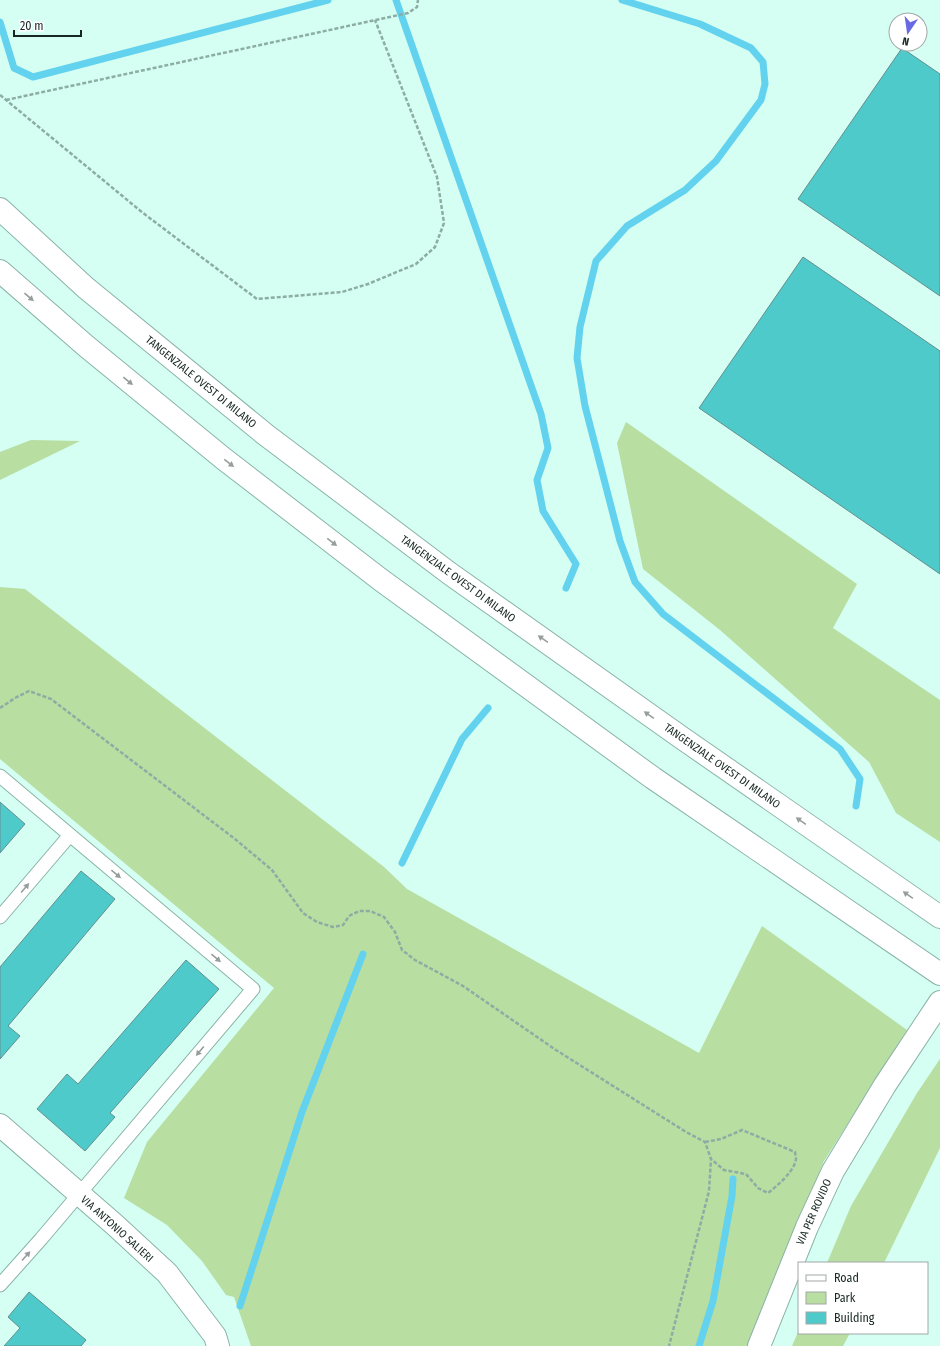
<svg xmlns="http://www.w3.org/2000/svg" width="940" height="1346" viewBox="0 0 940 1346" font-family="'Fira Sans Condensed',sans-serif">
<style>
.green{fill:#b8dea1}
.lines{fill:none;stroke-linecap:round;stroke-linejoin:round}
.stream{stroke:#63d2ef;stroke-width:7}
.building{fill:#4ecacb;stroke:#648e8f}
.service-casing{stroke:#8bb3a8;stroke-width:15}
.minor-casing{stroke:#8bb3a8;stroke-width:24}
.tertiary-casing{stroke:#8bb3a8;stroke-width:24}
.motorway-casing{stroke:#8bb3a8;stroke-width:24}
.path{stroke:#8dada4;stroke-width:2.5;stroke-dasharray:4 2;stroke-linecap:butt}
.service{stroke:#fff;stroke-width:13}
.minor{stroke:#fff;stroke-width:22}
.tertiary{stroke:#fff;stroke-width:22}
.motorway{stroke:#fff;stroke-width:22}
.oneway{fill:#969d9c}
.labels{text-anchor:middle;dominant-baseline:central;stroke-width:4;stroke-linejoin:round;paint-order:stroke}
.street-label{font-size:11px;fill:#162622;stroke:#fff}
</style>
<rect width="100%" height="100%" fill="#d4fff2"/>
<!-- green -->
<path class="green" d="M 626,422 L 857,584 L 833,628 L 940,700 L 940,842 L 896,813 L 869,762 L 720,630 L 643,569 L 617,443 Z
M 31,440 L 80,441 L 0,480 L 0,452 Z
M 0,587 L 25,589 L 384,867 L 407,889 L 699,1053 L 762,926 L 907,1030 L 824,1161 L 750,1346 L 251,1346 L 234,1297 L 226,1295 L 202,1261 L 167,1225 L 124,1198 L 147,1142 L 274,988 L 0,759 Z
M 940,1059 L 940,1148 L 884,1263 L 827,1263 L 851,1206 L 917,1093 Z
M 799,1330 L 799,1333 L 850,1333 L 843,1346 L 792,1346 Z"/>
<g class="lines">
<!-- stream -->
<path class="stream" d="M 396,0 L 541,414 L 548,448 L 537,480 L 543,511 L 576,564 L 566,588
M 622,0 L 700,24 L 751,48 L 763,62 L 765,84 L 761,100 L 716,161 L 685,190 L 627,226 L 596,261 L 580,327 L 577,358 L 585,406 L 620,541 L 635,582 L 663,614 L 840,749 L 860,779 L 856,806
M 0,22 L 14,68 L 33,77 L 328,0
M 402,863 L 462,739 L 488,708
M 240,1306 L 302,1112 L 363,954
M 699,1346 L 713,1301 L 732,1196 L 733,1179"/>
</g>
<!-- building -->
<path class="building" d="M 902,48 L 940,74 L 940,296 L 798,199 Z
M 803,257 L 940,351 L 940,574 L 699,408 Z
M 0,802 L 25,824 L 0,853 Z
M 81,871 L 115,899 L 8,1026 L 20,1036 L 0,1059 L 0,967 Z
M 186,960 L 219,989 L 110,1113 L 115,1117 L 85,1151 L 37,1109 L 67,1074 L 78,1084 Z
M 29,1292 L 86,1340 L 81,1346 L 4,1346 L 20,1328 L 8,1317 Z"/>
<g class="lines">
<!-- service casing -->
<g class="service-casing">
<path id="service" d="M 0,776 L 70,835
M 0,917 L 70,835 L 253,989 L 41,1239 L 0,1285"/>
</g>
<!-- minor casing -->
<g class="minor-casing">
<path id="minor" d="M 0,1125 L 115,1225 L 167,1273 L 215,1336 L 218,1346"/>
</g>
<!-- tertiary casing -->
<g class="tertiary-casing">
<path id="tertiary" d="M 759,1346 L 807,1227 L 833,1171 L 885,1085 L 940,1002"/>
</g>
<!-- motorway casing -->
<g class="motorway-casing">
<path id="motorway" d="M 0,209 L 86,288 L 266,435 L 449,573 L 682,738 L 940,917
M 0,271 L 86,346 L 224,459 L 381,580 L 653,778 L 940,974"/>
</g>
<!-- path -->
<path class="path" d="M 0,95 L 143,213 L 257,299 L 342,292 L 368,284 L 416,264 L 435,247 L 444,223 L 437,177 L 375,20
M 6,100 L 408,13 L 417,7 L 418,0
M 0,708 L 15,698 L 29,691 L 51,699 L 235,839 L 272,870 L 303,913 L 317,922 L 333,927 L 343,925 L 349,916 L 359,911 L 370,911 L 384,917 L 395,932 L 402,950 L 415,960 L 463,986 L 556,1050 L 686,1132 L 705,1142 L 711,1159 L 709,1191 L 669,1346
M 705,1142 L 721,1139 L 742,1130 L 795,1152 C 795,1154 796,1156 796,1158 C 796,1170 776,1187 768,1193 L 758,1188 L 746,1174 L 724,1170 L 711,1159"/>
<!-- service -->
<use href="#service" class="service"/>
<!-- minor -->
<use href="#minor" class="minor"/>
<!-- tertiary -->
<use href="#tertiary" class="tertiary"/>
<!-- motorway -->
<use href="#motorway" class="motorway"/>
</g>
<!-- one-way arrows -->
<defs><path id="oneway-solid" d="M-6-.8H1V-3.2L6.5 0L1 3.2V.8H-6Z"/></defs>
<g class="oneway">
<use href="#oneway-solid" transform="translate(29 297) rotate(41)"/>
<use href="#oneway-solid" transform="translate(128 381) rotate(39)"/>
<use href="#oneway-solid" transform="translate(229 463) rotate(38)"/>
<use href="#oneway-solid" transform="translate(332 542) rotate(38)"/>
<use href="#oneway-solid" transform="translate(543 639) rotate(-145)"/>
<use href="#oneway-solid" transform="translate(649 715) rotate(-145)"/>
<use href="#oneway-solid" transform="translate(801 821) rotate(-145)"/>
<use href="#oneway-solid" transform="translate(116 874) rotate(40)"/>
<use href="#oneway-solid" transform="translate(25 888) rotate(-50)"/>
<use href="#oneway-solid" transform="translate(908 895) rotate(-145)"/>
<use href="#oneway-solid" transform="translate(216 958) rotate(40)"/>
<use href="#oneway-solid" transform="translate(200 1051) rotate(130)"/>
<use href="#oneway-solid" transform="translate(26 1256) rotate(-48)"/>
</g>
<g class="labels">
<!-- street labels -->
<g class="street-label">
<text transform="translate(201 382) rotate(39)">TANGENZIALE OVEST DI MILANO</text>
<text transform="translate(458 579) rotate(36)">TANGENZIALE OVEST DI MILANO</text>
<text transform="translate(722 766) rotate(35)">TANGENZIALE OVEST DI MILANO</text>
<text transform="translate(814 1212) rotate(-66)">VIA PER ROVIDO</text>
<text transform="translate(117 1229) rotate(42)">VIA ANTONIO SALIERI</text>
</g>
</g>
<!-- legend -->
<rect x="798" y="1262" width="130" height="72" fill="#ffffff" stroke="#a2a8a7"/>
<rect x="806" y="1275" width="20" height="6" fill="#ffffff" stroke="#a2a8a7"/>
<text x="834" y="1282" font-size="12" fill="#162622">Road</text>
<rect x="806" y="1292" width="20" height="12" fill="#b8dea1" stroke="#a2a8a7"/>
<text x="834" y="1302" font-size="12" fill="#162622">Park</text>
<rect x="806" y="1312" width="20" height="12" fill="#4ecacb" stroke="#a2a8a7"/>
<text x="834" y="1322" font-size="12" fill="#162622">Building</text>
<!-- north arrow -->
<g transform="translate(908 32) rotate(193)"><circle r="19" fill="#ffffff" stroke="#a2a8a7"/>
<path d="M0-3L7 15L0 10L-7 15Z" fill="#6869e3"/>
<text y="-6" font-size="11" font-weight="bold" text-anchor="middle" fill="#162622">N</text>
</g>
<!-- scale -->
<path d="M14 30v6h67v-6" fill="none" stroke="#162622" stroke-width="2"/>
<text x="20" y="30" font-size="12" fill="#162622" stroke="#ffffff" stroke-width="3" paint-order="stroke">20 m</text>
</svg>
